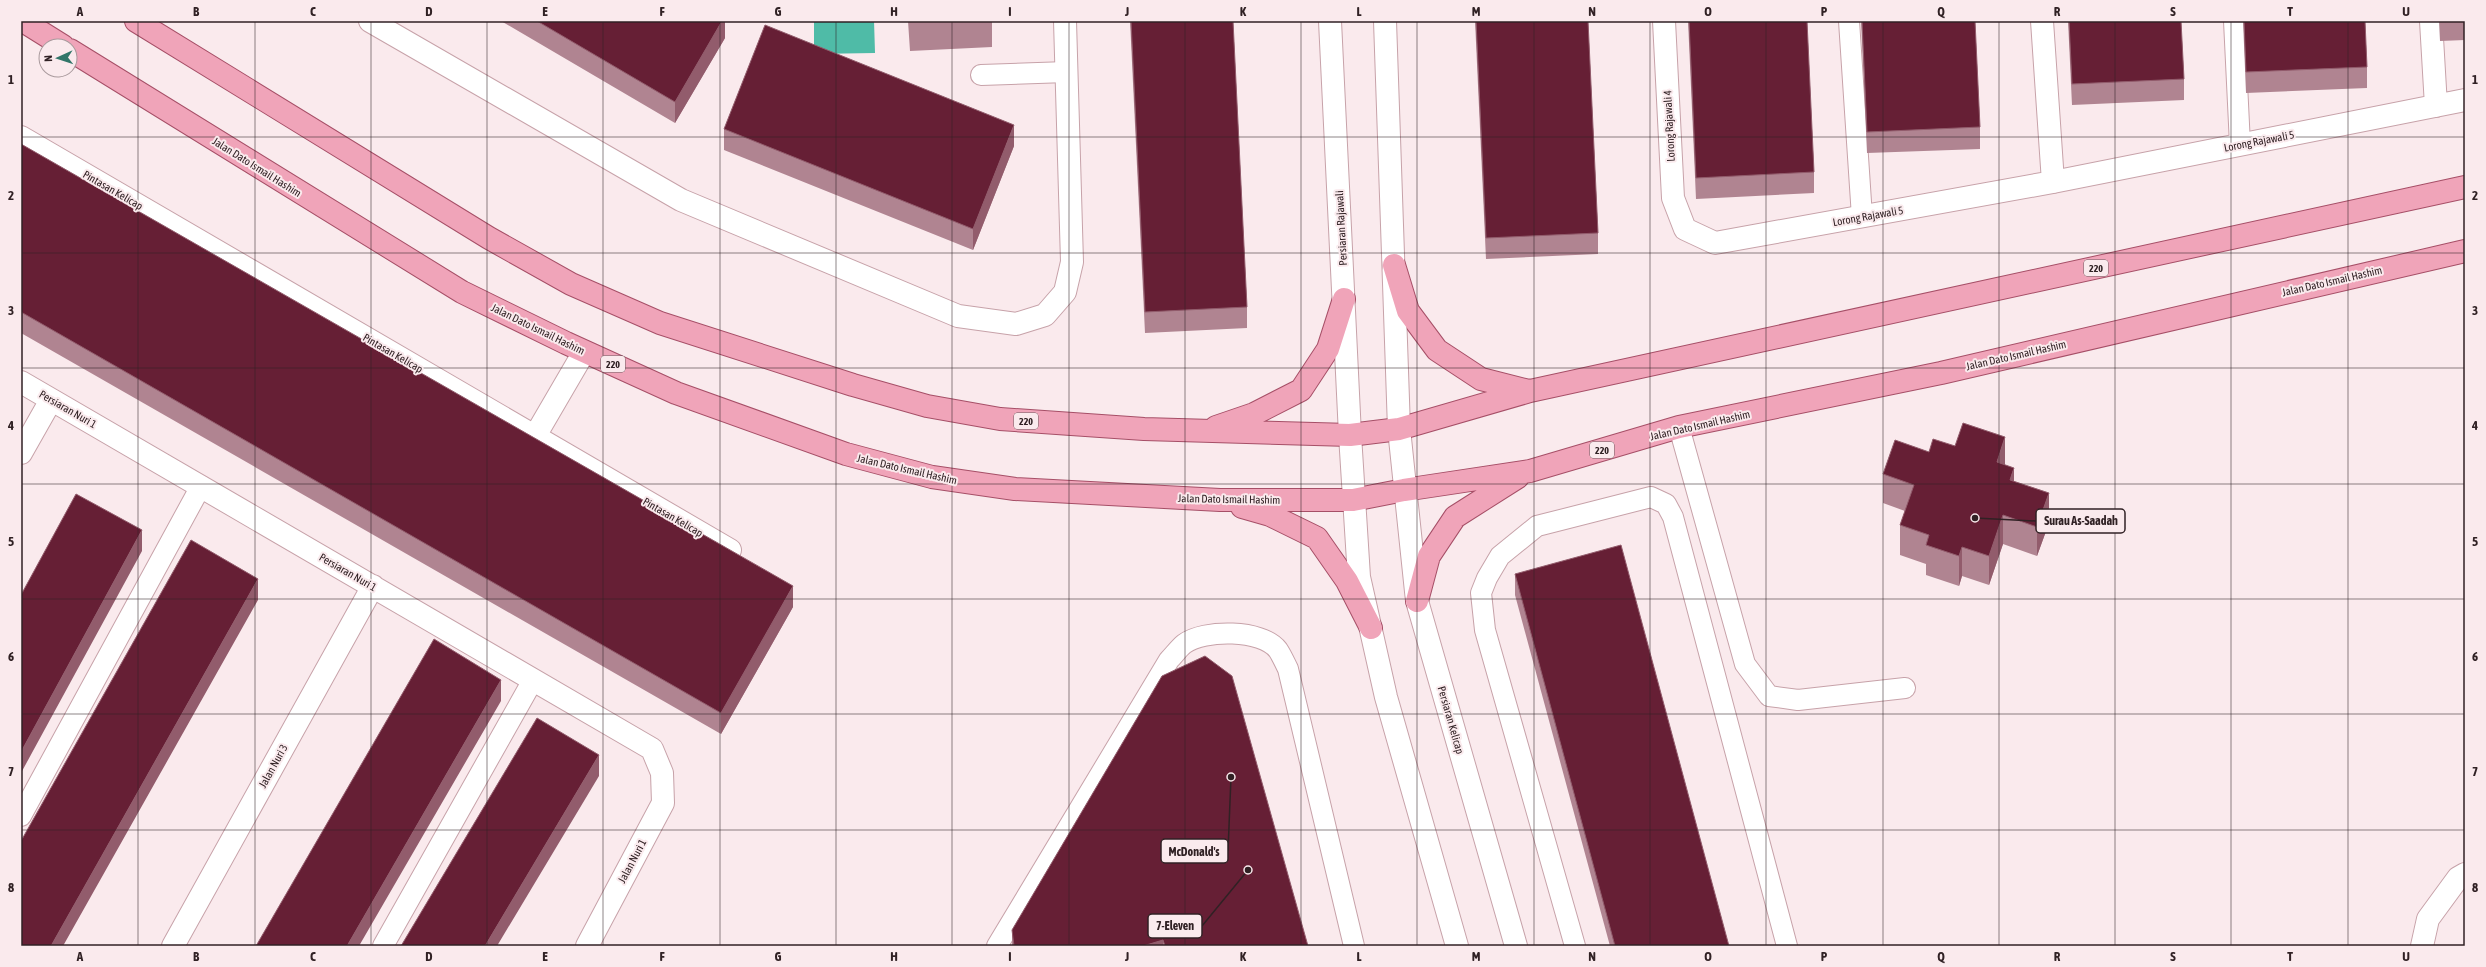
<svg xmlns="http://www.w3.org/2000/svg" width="2486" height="967" viewBox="0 0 2486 967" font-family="'Asap Condensed',sans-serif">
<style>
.water{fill:#4fbba7}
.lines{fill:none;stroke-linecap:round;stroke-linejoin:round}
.service-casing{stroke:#c7a2a9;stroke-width:22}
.minor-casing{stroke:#c7a2a9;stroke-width:24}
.primary-casing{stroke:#a64f67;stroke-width:24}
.service{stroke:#fff;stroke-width:20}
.minor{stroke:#fff;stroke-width:22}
.primary{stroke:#f0a4b9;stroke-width:22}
.wall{fill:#b08491}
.shaded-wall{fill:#925c6c}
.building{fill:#661f35;stroke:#925c6c}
.grid{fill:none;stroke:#302124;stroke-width:1;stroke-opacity:0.55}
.labels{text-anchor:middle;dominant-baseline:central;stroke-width:4;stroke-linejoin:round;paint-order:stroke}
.shield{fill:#faeaed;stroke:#6d5d60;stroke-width:1}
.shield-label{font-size:10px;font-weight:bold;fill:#302124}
.street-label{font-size:11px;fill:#302124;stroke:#faeaed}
.leader{fill:none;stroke:#302124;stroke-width:1.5}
.callout-dot{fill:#302124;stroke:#faeaed;stroke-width:1.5}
.callout{fill:#faeaed;stroke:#302124;stroke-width:1.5}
.callout-label{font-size:12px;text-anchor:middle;font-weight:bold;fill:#302124}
.neatline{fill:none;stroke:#302124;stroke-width:1.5}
.grid-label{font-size:13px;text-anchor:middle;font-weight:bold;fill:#302124}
</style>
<rect width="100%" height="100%" fill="#faeaed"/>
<!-- water -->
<path class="water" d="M 814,21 L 874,21 L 875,53 L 814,54 Z"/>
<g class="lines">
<!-- service casing -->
<g class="service-casing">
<path id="service" d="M 1849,21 L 1862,217
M 2234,21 L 2240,145
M 981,75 L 1067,72
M 1679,427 L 1745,664 L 1769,696 L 1798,700 L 1905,688
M 21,816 L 201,486
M 383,946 L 533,680
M 997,946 L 1169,660 C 1174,655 1179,648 1184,644 C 1204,629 1262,629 1278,650 C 1282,656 1285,663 1288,669 L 1354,946
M 1575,946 L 1485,630 L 1481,593 L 1487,578 L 1500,556 L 1537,526 L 1651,497 L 1666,504 L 1673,517 L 1787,946"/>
</g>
<!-- minor casing -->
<g class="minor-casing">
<path id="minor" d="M 370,21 L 681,200 L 958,316 L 1016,324 L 1045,315 L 1065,292 L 1072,262 L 1065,21
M 1330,21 L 1350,435 L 1359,577 L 1386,697 L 1457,946
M 1385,21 L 1399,429 L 1417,601 L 1516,946
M 1664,21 L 1673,198 L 1685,229 L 1715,243 L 2053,182 L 2465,100
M 2042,21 L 2053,182
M 2431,21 L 2436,106
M 21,137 L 730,550
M 21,382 L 652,749 L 662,773 L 663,803 L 587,946
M 535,436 L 584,352
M 21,453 L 51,400
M 173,946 L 373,586
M 2422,946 L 2428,919 L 2458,878 L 2465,874"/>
</g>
<!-- primary casing -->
<g class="primary-casing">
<path id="primary" d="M 23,21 L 63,46
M 136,21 L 489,238 L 571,284 L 660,323 L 853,385 L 927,406 L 1000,419 L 1144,429 L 1350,435 L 1399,429 L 1530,391 L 2465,187
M 70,50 L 462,292 L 566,343 L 676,393 L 846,454 L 932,477 L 1015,489 L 1220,500 L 1353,500 L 1404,490 L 1530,471 L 1679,427 L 1941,373 L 2465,251
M 1394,265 L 1408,311 L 1437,350 L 1481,379 L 1529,391
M 1216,427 L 1254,414 L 1301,390 L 1328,349 L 1344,299
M 1242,507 L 1270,515 L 1317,538 L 1347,581 L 1371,628
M 1417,601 L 1429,556 L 1455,517 L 1518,477"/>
</g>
<!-- service -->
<use href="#service" class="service"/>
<!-- minor -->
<use href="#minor" class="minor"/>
<!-- primary -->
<use href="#primary" class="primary"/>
</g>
<!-- wall -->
<path class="wall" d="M 501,21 L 725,21 L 725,38 L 675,123 Z
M 908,21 L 992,21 L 992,47 L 910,51 Z
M 1130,21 L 1233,21 L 1247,307 L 1247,328 L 1145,333 Z
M 1475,21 L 1588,21 L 1598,233 L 1598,254 L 1486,259 Z
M 1688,21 L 1807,21 L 1814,172 L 1814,193 L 1696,199 Z
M 1861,21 L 1975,21 L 1980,127 L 1980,149 L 1867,153 Z
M 2068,21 L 2181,21 L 2184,79 L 2184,100 L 2072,105 Z
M 2243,21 L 2365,21 L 2367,67 L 2367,88 L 2246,93 Z
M 2439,21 L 2465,21 L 2465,40 L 2440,41 Z
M 724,129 L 1014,146 L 973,250 L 724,150 Z
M 21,144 L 793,607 L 721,734 L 21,333 Z
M 1929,452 L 2005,465 L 2014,481 L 2049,523 L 2037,556 L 2003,544 L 1989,585 L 1962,576 L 1959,586 L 1926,575 L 1926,564 L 1900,555 L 1900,525 L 1905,511 L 1883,503 L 1883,474 Z
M 1515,574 L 1729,946 L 1610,946 L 1515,595 Z
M 1012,930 L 1308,946 L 1012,946 Z"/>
<!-- shaded-wall -->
<path class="shaded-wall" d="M 722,21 L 725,21 L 725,38 L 675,123 L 675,102 Z
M 1014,125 L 1014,146 L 973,250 L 973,229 Z
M 2005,437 L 2005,467 L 1997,462 Z
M 2014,468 L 2014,498 L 2010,480 Z
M 2049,493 L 2049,523 L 2037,556 L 2037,527 Z
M 2003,515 L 2003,544 L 1989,585 L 1989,556 Z
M 142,530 L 142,551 L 21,773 L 21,752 Z
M 1962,547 L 1962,576 L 1959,586 L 1959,556 Z
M 258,579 L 258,600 L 63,946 L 51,946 Z
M 793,586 L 793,607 L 721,734 L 721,713 Z
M 501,680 L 501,701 L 359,946 L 347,946 Z
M 599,755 L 599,776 L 497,946 L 485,946 Z
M 1163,940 L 1163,946 L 1143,946 Z"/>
<!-- building -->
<path class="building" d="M 537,21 L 722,21 L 675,102 Z
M 1131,21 L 1233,21 L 1247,307 L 1145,312 Z
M 1476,21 L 1588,21 L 1598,233 L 1486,238 Z
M 1689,21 L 1807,21 L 1814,172 L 1696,178 Z
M 1862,21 L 1975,21 L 1980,127 L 1867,132 Z
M 2069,21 L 2181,21 L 2184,79 L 2072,84 Z
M 2244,21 L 2365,21 L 2367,67 L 2246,72 Z
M 765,25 L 1014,125 L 973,229 L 724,129 Z
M 21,144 L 793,586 L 721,713 L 21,312 Z
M 1963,423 L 2005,437 L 1997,462 L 2014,468 L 2010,480 L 2049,493 L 2037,527 L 2003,515 L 1989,556 L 1962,547 L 1959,556 L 1926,545 L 1929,535 L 1900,525 L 1914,485 L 1883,474 L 1895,440 L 1929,452 L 1933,439 L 1955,446 Z
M 76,494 L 142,530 L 21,752 L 21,595 Z
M 191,540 L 258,579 L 51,946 L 21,946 L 21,841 Z
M 1621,545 L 1729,946 L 1615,946 L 1515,574 Z
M 434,639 L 501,680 L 347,946 L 256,946 Z
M 1205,656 L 1232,676 L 1308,946 L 1165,946 L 1163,940 L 1143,946 L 1014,946 L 1012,930 L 1162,676 Z
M 537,718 L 599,755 L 485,946 L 401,946 Z"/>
<!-- grid -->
<path class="grid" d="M 138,21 L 138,946M 255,21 L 255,946M 371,21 L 371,946M 487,21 L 487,946M 603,21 L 603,946M 720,21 L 720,946M 836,21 L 836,946M 952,21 L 952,946M 1069,21 L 1069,946M 1185,21 L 1185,946M 1301,21 L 1301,946M 1417,21 L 1417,946M 1534,21 L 1534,946M 1650,21 L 1650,946M 1766,21 L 1766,946M 1883,21 L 1883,946M 1999,21 L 1999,946M 2115,21 L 2115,946M 2231,21 L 2231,946M 2348,21 L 2348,946M 21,137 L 2465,137M 21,253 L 2465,253M 21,368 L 2465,368M 21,484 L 2465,484M 21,599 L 2465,599M 21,714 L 2465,714M 21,830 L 2465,830"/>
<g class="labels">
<!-- shield labels -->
<g class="shield">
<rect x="2084" y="260" width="24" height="16" rx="3"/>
<rect x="601" y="356" width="24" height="16" rx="3"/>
<rect x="1014" y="413" width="24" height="16" rx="3"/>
<rect x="1590" y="442" width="24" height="16" rx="3"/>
</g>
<g class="shield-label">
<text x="2096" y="268">220</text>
<text x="613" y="364">220</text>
<text x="1026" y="421">220</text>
<text x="1602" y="450">220</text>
</g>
<!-- street labels -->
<g class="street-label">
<text transform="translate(1669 126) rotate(-93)">Lorong Rajawali 4</text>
<text transform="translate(2259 141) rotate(-11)">Lorong Rajawali 5</text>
<text transform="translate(257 167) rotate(32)">Jalan Dato Ismail Hashim</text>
<text transform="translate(113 190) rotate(30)">Pintasan Kelicap</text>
<text transform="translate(1868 216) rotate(-10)">Lorong Rajawali 5</text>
<text transform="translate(1341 228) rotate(-93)">Persiaran Rajawali</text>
<text transform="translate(2332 281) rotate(-13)">Jalan Dato Ismail Hashim</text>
<text transform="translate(538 329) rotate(26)">Jalan Dato Ismail Hashim</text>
<text transform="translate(393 353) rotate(30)">Pintasan Kelicap</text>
<text transform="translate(2016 355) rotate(-13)">Jalan Dato Ismail Hashim</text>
<text transform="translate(68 409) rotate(30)">Persiaran Nuri 1</text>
<text transform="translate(1700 425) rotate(-13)">Jalan Dato Ismail Hashim</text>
<text transform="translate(907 469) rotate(13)">Jalan Dato Ismail Hashim</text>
<text transform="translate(1229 499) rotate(1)">Jalan Dato Ismail Hashim</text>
<text transform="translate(673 517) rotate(30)">Pintasan Kelicap</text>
<text transform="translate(348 572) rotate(30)">Persiaran Nuri 1</text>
<text transform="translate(1451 720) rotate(74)">Persiaran Kelicap</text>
<text transform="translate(273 766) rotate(-61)">Jalan Nuri 3</text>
<text transform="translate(632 861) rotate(-62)">Jalan Nuri 1</text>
</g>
</g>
<!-- callouts -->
<path class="leader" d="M1975 518L2036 521M1231 777L1228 851M1248 870L1202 926"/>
<g class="callout-dot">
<circle cx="1975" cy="518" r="4"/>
<circle cx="1231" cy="777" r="4"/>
<circle cx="1248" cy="870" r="4"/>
</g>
<g class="callout">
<rect x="2036" y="509" width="89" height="24" rx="4"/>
<rect x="1161" y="839" width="67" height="24" rx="4"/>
<rect x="1148" y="914" width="54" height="24" rx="4"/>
</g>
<g class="callout-label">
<text x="2081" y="525">Surau As-Saadah</text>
<text x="1194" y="856">McDonald's</text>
<text x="1175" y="930">7-Eleven</text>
</g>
<!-- border -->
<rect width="2486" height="967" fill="none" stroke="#faeaed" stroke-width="44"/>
<!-- north arrow -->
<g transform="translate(58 58) rotate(267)"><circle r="19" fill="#faeaed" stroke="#a99a9d"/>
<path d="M0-3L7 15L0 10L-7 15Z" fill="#327669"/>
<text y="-6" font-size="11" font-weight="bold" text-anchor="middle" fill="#302124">N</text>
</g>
<rect x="22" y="22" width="2442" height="923" class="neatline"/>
<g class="grid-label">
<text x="80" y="16">A</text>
<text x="196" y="16">B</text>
<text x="313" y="16">C</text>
<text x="429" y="16">D</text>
<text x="545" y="16">E</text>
<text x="662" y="16">F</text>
<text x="778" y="16">G</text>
<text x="894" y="16">H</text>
<text x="1010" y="16">I</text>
<text x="1127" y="16">J</text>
<text x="1243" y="16">K</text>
<text x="1359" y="16">L</text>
<text x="1476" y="16">M</text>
<text x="1592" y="16">N</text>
<text x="1708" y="16">O</text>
<text x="1824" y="16">P</text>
<text x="1941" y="16">Q</text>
<text x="2057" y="16">R</text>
<text x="2173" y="16">S</text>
<text x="2290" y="16">T</text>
<text x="2406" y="16">U</text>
<text x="11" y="84">1</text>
<text x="2475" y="84">1</text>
<text x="11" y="200">2</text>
<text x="2475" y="200">2</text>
<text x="11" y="315">3</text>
<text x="2475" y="315">3</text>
<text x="11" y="430">4</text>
<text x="2475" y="430">4</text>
<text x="11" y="546">5</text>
<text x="2475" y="546">5</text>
<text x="11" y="661">6</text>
<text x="2475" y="661">6</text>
<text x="11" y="776">7</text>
<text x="2475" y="776">7</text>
<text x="11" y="892">8</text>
<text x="2475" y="892">8</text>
<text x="80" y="961">A</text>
<text x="196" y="961">B</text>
<text x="313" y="961">C</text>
<text x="429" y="961">D</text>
<text x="545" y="961">E</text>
<text x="662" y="961">F</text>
<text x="778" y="961">G</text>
<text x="894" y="961">H</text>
<text x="1010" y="961">I</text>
<text x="1127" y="961">J</text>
<text x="1243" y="961">K</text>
<text x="1359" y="961">L</text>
<text x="1476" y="961">M</text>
<text x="1592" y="961">N</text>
<text x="1708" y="961">O</text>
<text x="1824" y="961">P</text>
<text x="1941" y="961">Q</text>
<text x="2057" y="961">R</text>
<text x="2173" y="961">S</text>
<text x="2290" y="961">T</text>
<text x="2406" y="961">U</text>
</g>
</svg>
